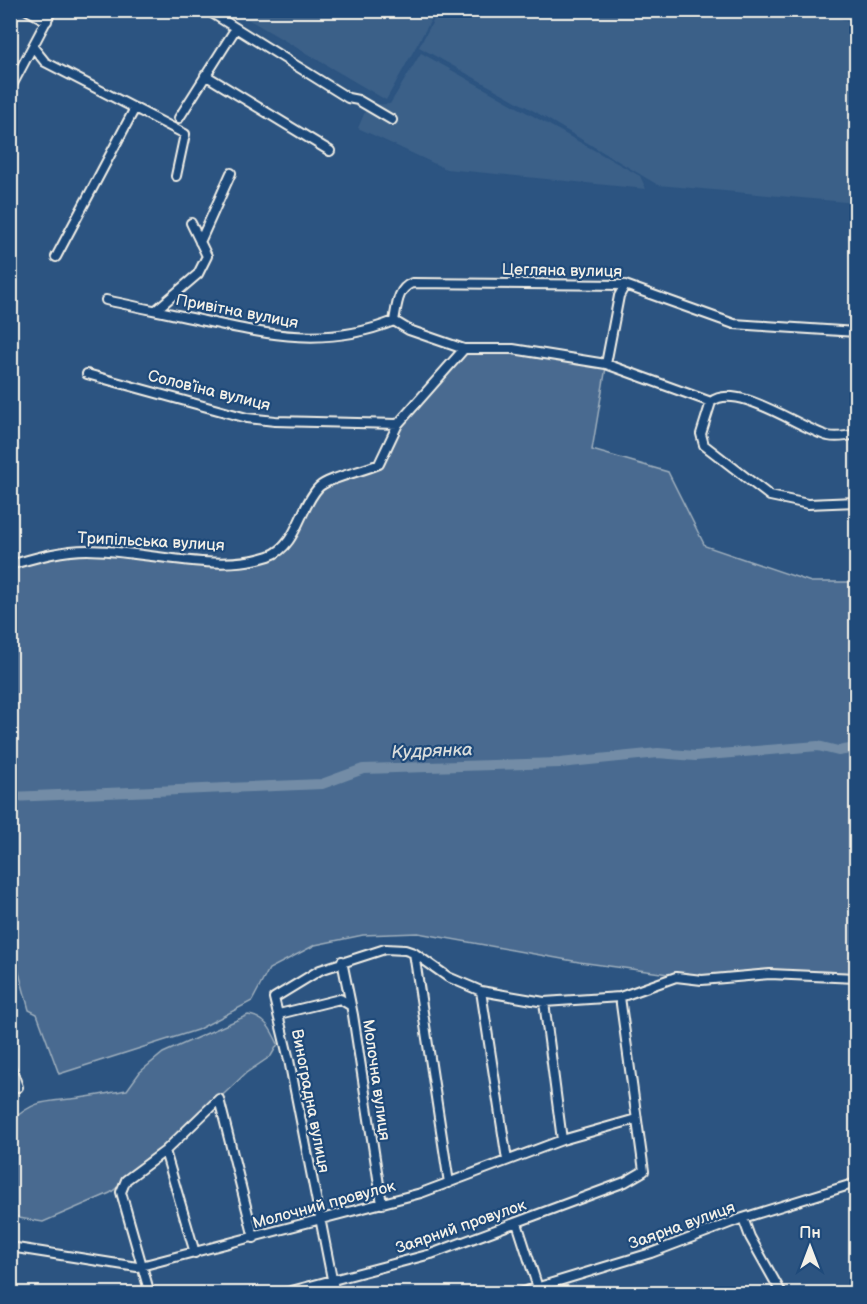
<svg xmlns="http://www.w3.org/2000/svg" width="867" height="1304" viewBox="0 0 867 1304" font-family="'Balsamiq Sans',sans-serif">
<style>
.built{fill:#3b6088}
.green{fill:#496b90;stroke:#9eaebc;stroke-width:1.5}
.lines{fill:none;stroke-linecap:round;stroke-linejoin:round}
.river{stroke:#738ca6;stroke-width:10}
.minor-casing{stroke:#f4f1e8;stroke-width:12}
.minor{stroke:#1f4a7a;stroke-width:8}
.labels{text-anchor:middle;dominant-baseline:central;stroke-width:4.5;stroke-linejoin:round;paint-order:stroke}
.street-label{font-size:16px;fill:#f4f1e8;stroke:#1f4a7a}
.water-label{font-size:18px;font-style:italic;fill:#dadddb;stroke:#1f4a7a}
</style>
<rect width="100%" height="100%" fill="#2c5481"/>
<filter id="ink" filterUnits="userSpaceOnUse"><feTurbulence type="fractalNoise" baseFrequency=".0167" numOctaves="2"/><feDisplacementMap in="SourceGraphic" scale="12" xChannelSelector="R" yChannelSelector="G"/><feConvolveMatrix kernelMatrix="1 2 1 2 8 2 1 2 1" color-interpolation-filters="sRGB"/></filter>
<g filter="url(#ink)">
<!-- built -->
<path class="built" d="M 439,10 L 827,11 L 856,27 L 856,203 L 658,185 L 534,111 L 419,47 Z
M 234,11 L 436,11 L 386,100 Z
M 421,53 L 640,176 L 646,189 L 446,169 L 358,128 L 368,105 L 390,104 Z"/>
<!-- green -->
<path class="green" d="M 465,352 L 512,352 L 606,367 L 592,450 L 668,472 L 705,546 L 811,582 L 856,582 L 856,976 L 770,972 L 743,972 L 714,978 L 676,975 L 579,962 L 418,933 L 363,935 L 315,945 L 269,969 L 252,1001 L 197,1030 L 59,1074 L 37,1014 L 29,1010 L 11,943 L 11,568 L 67,554 L 86,552 L 251,564 L 290,543 L 323,487 L 381,466 L 401,426 Z
M 248,1015 C 265,1017 271,1029 278,1044 L 271,1056 L 246,1073 L 169,1146 L 110,1193 L 43,1222 L 19,1218 L 11,1213 L 11,1121 C 34,1101 42,1102 71,1099 C 90,1097 108,1093 127,1090 L 140,1072 L 163,1053 Z"/>
<g class="lines">
<!-- river -->
<path class="river" d="M 10,797 L 322,784 L 363,769 L 560,763 L 658,753 L 695,756 L 818,746 L 838,751 L 856,748"/>
<!-- minor casing -->
<g class="minor-casing">
<path id="minor" d="M 27,10 L 47,21
M 207,10 L 348,98 L 358,100 L 392,120
M 33,47 L 45,62 L 185,134 L 176,176
M 205,75 L 330,151
M 10,89 L 52,10
M 179,118 L 236,28
M 200,242 L 231,173
M 56,257 L 135,108
M 106,300 C 137,307 169,313 200,320 C 269,335 326,348 394,321 L 409,330 L 464,349
M 156,310 L 198,274 L 207,256 L 191,223
M 394,321 C 397,306 397,289 412,283 L 625,285 L 734,324 L 856,332
M 606,364 L 619,296 L 625,285
M 87,374 L 247,418 L 275,421 L 398,424
M 711,402 L 701,434 L 704,445 L 770,496 L 808,504 L 856,502
M 10,565 C 35,558 61,550 87,550 C 143,550 216,574 269,556 C 297,547 300,506 319,487 C 328,478 364,471 379,464 L 398,424 L 464,349 L 513,349 L 606,364 L 711,402 C 736,381 799,428 828,436 C 837,438 848,436 856,434
M 414,953 L 449,1183
M 342,961 L 353,1015 L 382,1204
M 481,991 L 507,1160
M 544,1002 L 562,1140
M 279,1014 L 340,999 L 350,1005
M 10,1064 L 18,1087
M 165,1151 L 195,1253
M 743,1218 L 750,1237 L 782,1294
M 517,1223 L 538,1288
M 10,1247 L 137,1267 L 421,1193 L 562,1140 L 636,1119
M 150,1294 L 121,1192 L 126,1180 L 165,1151 L 219,1099 L 254,1238
M 280,1294 L 431,1254 L 625,1182 L 644,1171 L 620,997
M 335,1294 L 289,1060 L 274,998 L 320,970 L 385,949 L 405,950 L 414,953 L 448,977 L 481,991 L 544,1002 L 620,997 L 676,977 L 702,980 L 770,974 L 856,978
M 516,1294 L 651,1253 L 743,1218 L 856,1183"/>
</g>
<!-- minor -->
<use href="#minor" class="minor"/>
</g>
</g>
<g class="labels">
<!-- street labels -->
<g class="street-label">
<text transform="translate(562 271) rotate(1)">Цегляна вулиця</text>
<text transform="translate(237 312) rotate(11)">Привітна вулиця</text>
<text transform="translate(209 391) rotate(14)">Соловʼїна вулиця</text>
<text transform="translate(151 542) rotate(3)">Трипільська вулиця</text>
<text transform="translate(376 1080) rotate(82)">Молочна вулиця</text>
<text transform="translate(310 1101) rotate(79)">Виноградна вулиця</text>
<text transform="translate(324 1205) rotate(-15)">Молочний провулок</text>
<text transform="translate(682 1226) rotate(-20)">Заярна вулиця</text>
<text transform="translate(461 1227) rotate(-19)">Заярний провулок</text>
</g>
<!-- water labels -->
<g class="water-label">
<text transform="translate(432 751) rotate(-2)">Кудрянка</text>
</g>
</g>
<!-- margin -->
<rect width="867" height="1304" fill="none" stroke="#1f4a7a" stroke-width="36"/>
<rect x="18" y="18" width="831" height="1268" fill="none" stroke="#f4f1e8" stroke-width="2" filter="url(#ink)"/>
<!-- north arrow -->
<g transform="translate(810 1247)" stroke="#1f4a7a" stroke-width="4.5" paint-order="stroke">
<path d="M0-4.5L10 22L0 15L-10 22Z" fill="#f4f1e8"/>
<text y="-9" font-size="16" font-weight="bold" text-anchor="middle" fill="#f4f1e8">Пн</text>
</g>
</svg>
